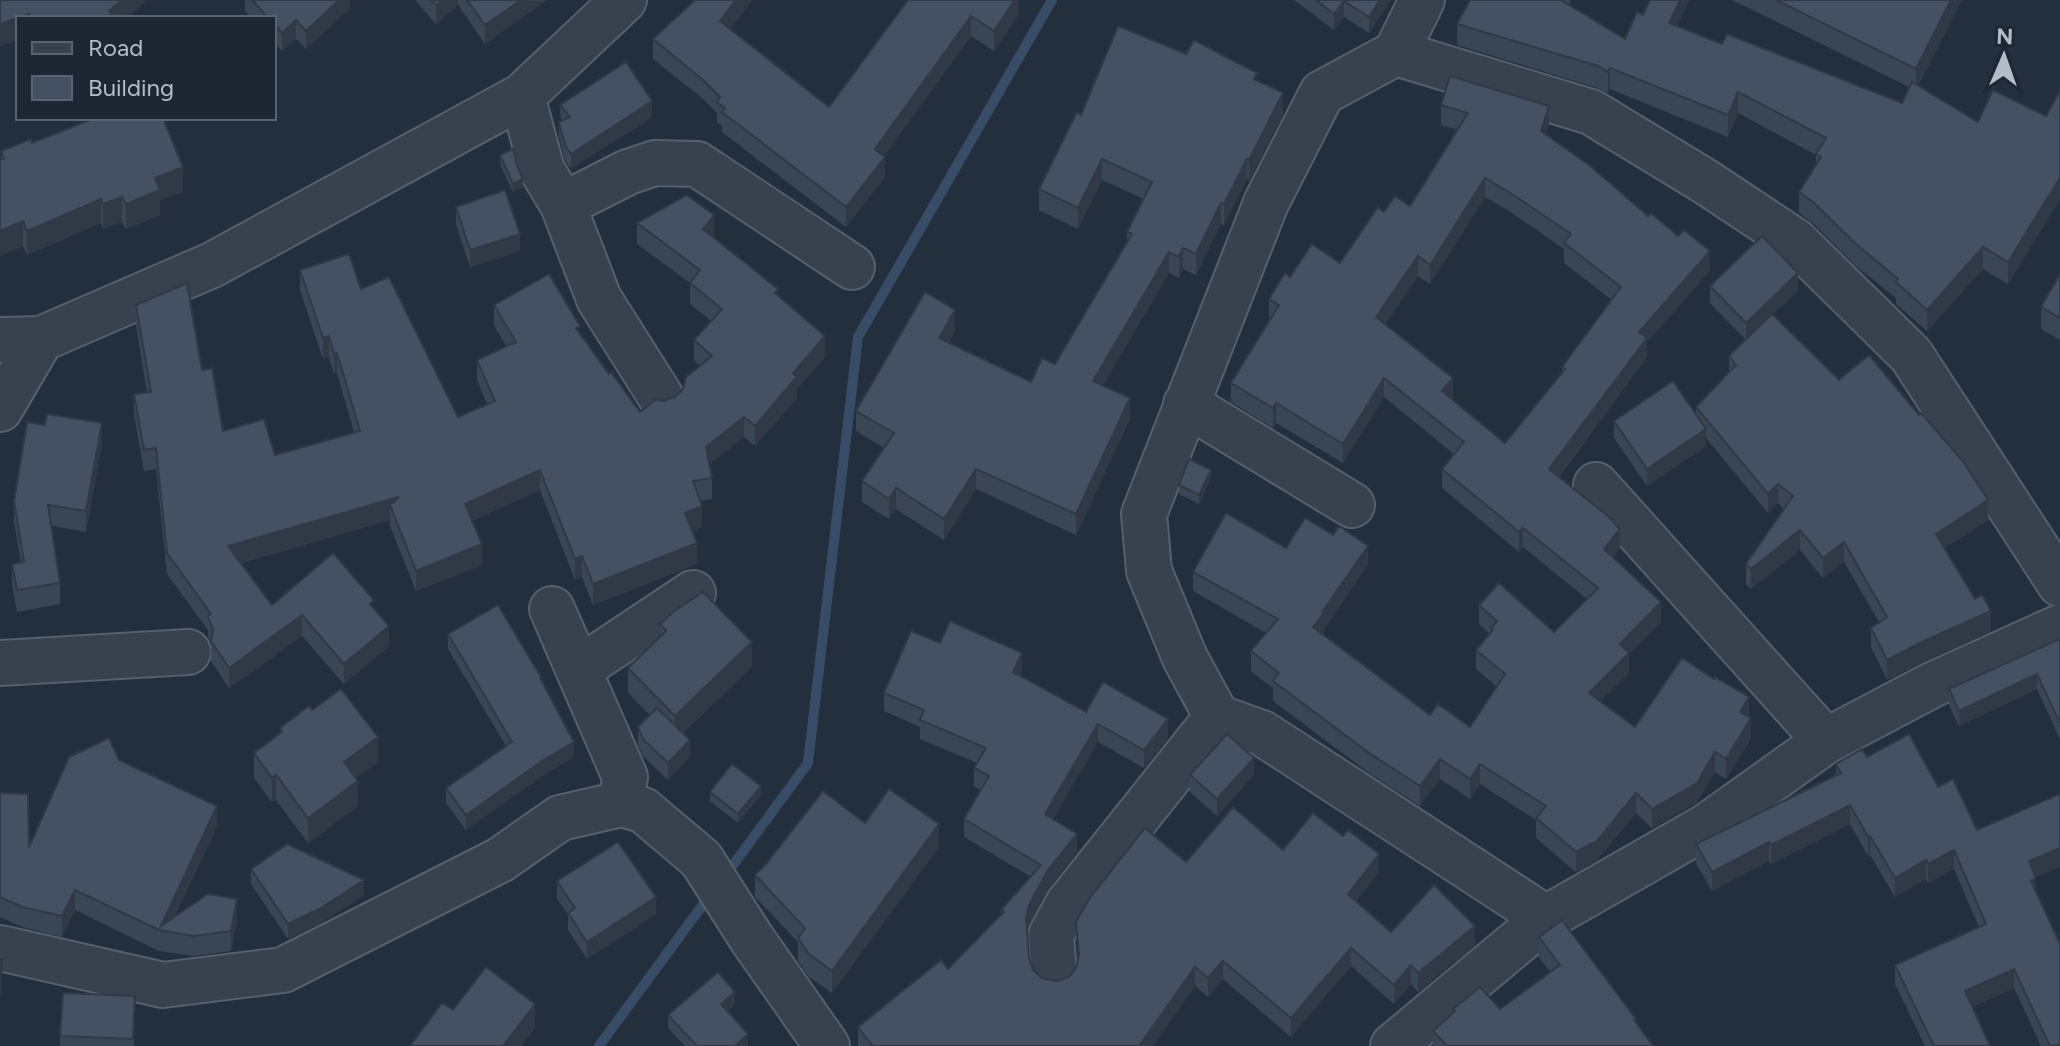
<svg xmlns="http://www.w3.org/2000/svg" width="2060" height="1046" viewBox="0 0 2060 1046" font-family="Figtree,sans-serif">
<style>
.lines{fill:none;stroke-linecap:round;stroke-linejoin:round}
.stream{stroke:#394c67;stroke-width:10}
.minor-casing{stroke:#565f6c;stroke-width:48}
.minor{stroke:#38414e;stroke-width:44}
.wall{fill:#3b4654;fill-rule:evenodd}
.shaded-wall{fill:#303945}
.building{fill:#455162;stroke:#303945;stroke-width:2;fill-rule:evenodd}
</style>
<rect width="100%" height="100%" fill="#242f3e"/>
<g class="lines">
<!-- stream -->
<path class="stream" d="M 725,876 L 808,763 L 858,337 L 1052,0
M 599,1046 L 710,895"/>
<!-- minor casing -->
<g class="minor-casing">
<path id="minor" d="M 1422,0 L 1396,53 L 1322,93 L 1266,203 L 1144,514 L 1149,571 L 1185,658 L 1217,717 L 1262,733 L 1546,918
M 1396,53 L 1591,112 L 1706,182 L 1795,241 L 1911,355 L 2060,584
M 522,96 L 542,170 L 563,205 L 599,299 L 661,397
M 563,205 L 628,172 L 655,163 L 697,164 L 852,267
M 0,340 L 41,339 L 212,265 L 522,96 L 624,0
M 1186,404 L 1352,505
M 0,409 L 41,339
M 1596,485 L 1826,741
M 552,609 L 625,777 L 621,804
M 0,663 L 188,652
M 579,669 L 693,593
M 0,948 L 163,985 L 283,970 L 500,860 L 560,818 L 621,804 L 643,810 L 701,859 L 752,939 L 827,1046
M 1054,975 L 1051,935 L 1068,904 L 1217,717
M 1393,1046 L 1546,918 L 1707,826 L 1826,741 L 1932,685 L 2060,627"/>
</g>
<!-- minor -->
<use href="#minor" class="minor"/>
</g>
<!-- wall -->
<path class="wall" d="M 245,0 L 350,0 L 350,8 L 306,49 L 296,39 L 282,51 L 274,42 L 274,18 L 251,18 L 245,11 Z
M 415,0 L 545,0 L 545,1 L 485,44 L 458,5 L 436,24 Z
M 695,0 L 752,0 L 730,29 L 829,107 L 908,0 L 1019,0 L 1019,14 L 994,51 L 971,36 L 884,156 L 885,177 L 846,227 L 722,132 L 722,126 L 717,122 L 717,113 L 703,99 L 653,59 L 653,39 Z
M 1294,0 L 1391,0 L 1369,33 L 1344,17 L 1334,30 Z
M 1470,0 L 1571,0 L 1569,5 L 1625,39 L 1643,15 L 1689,0 L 1677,27 L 1722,44 L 1902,103 L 1909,87 L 1732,0 L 1962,0 L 1918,86 L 1978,122 L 2046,116 L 2060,91 L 2060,199 L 2008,284 L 1983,269 L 1927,331 L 1896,304 L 1896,298 L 1856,266 L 1813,223 L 1799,213 L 1799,192 L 1816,165 L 1816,155 L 1738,113 L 1728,137 L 1610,89 L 1608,93 L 1598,88 L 1457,45 L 1457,24 Z
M 1186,54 L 1257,81 L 1283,114 L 1249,181 L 1247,179 L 1224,225 L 1221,224 L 1196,275 L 1183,269 L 1179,278 L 1169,273 L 1103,385 L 1130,419 L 1076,535 L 976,489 L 944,540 L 896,509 L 889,519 L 862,502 L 862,481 L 884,448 L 856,431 L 856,411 L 955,330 L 949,342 L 1031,382 L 1055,364 L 1127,242 L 1127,232 L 1144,199 L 1102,180 L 1078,229 L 1039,210 L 1039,189 L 1081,115 Z
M 560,105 L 652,117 L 571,169 L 565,160 L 559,137 L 559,122 L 561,121 Z
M 1441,105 L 1549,125 L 1546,134 L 1710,271 L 1647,342 L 1647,357 L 1559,477 L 1620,549 L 1613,557 L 1661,622 L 1629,654 L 1629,673 L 1600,701 L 1635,727 L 1748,717 L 1751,738 L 1726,779 L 1715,772 L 1697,802 L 1652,828 L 1636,813 L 1597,860 L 1576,872 L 1536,838 L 1536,820 L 1480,784 L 1470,799 L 1440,779 L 1420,806 L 1369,773 L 1273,701 L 1273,688 L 1251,671 L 1251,651 L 1266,633 L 1193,591 L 1193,572 L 1286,548 L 1368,565 L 1324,629 L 1323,634 L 1430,715 L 1470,727 L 1497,687 L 1476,669 L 1476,650 L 1490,634 L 1479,624 L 1479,605 L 1554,632 L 1587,599 L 1523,547 L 1519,552 L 1442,488 L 1442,469 L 1454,454 L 1384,397 L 1343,463 L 1276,423 L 1273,428 L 1231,402 L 1231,383 L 1270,319 L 1269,319 L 1269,299 L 1290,277 L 1340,263 L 1384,212 L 1410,206 L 1458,130 L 1441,125 ZM 1485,197 L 1509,211 L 1564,249 L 1564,263 L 1612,300 L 1562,367 L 1562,372 L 1505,443 L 1452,399 L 1453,398 L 1385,324 L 1418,276 L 1430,284 Z
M 87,118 L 163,118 L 183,192 L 160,200 L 160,215 L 126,229 L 122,222 L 103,229 L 101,223 L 27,255 L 23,246 L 0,256 L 1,151 L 32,143 L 87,121 Z
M 500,155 L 523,188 L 513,192 L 500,164 Z
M 456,207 L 520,251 L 470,267 L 456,224 Z
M 637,223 L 714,236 L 713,237 L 778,295 L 825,357 L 797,389 L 797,398 L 755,446 L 744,437 L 709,464 L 712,478 L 712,499 L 700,501 L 702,527 L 692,531 L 697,564 L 593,605 L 582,577 L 575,580 L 540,490 L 472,521 L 482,565 L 416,591 L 390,526 L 390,520 L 241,563 L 272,605 L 374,608 L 389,646 L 344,684 L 302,636 L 229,688 L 211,661 L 211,645 L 208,637 L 208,630 L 167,574 L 156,469 L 144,471 L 134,415 L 134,394 L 147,393 L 136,325 L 136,305 L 202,370 L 223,431 L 275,455 L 354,432 L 337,373 L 334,374 L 329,357 L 323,359 L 300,290 L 300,270 L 361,289 L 458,417 L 487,404 L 477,380 L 477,360 L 507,347 L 494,326 L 494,305 L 580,334 L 609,374 L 640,412 L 675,397 L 683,389 L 700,366 L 694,360 L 694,340 L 711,321 L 690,304 L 690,283 L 637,244 Z
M 2060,274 L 2060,340 L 2041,329 L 2041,307 Z
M 1710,286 L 1798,291 L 1772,315 L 1839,380 L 1988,520 L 1944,548 L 1991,631 L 1922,662 L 1887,680 L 1871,647 L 1871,628 L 1879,622 L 1844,562 L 1823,578 L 1800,550 L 1751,589 L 1746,584 L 1746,564 L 1784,509 L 1778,503 L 1768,513 L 1706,438 L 1706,446 L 1647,486 L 1614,438 L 1614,421 L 1696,415 L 1696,407 L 1729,373 L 1729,356 L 1746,340 L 1710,303 Z
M 102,444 L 86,532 L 52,526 L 60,583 L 60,604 L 17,612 L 12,585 L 12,564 L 21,563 L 14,522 L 14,501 Z
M 1211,478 L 1199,504 L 1179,494 L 1179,485 Z
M 660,624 L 752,667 L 683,733 L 690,757 L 668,780 L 643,756 L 638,745 L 638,727 L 650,715 L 628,693 L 628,668 L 660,637 Z
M 448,634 L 541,681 L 574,757 L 542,776 L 466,830 L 446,803 L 446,788 L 506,746 L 448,649 Z
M 2060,639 L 2060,739 L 2037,689 L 1959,726 L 1949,705 L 1949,689 Z
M 940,643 L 1022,672 L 1020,675 L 1086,712 L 1168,738 L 1144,768 L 1098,742 L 1053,819 L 1077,852 L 1048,889 L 1029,924 L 1027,932 L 1029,958 L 1033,970 L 1042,978 L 1057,981 L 1069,977 L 1076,968 L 1078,959 L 1076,922 L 1186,862 L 1283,850 L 1379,872 L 1356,901 L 1391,932 L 1475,945 L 1418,992 L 1411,984 L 1394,1004 L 1351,966 L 1291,1037 L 1223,979 L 1208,997 L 1195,986 L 1153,1046 L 858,1046 L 858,1027 L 948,969 L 1001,914 L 1001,910 L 1031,877 L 964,837 L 964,819 L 981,790 L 974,786 L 974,768 L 977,763 L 920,739 L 920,727 L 884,711 L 884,693 Z
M 312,710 L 378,762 L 356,778 L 358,806 L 308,843 L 276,800 L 272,802 L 254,778 L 254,753 L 280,734 L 280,728 Z
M 1867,757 L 1938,787 L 1977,830 L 2060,794 L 2060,867 L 2036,877 L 2036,893 L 2060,1046 L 2041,1046 L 2014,988 L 1972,1007 L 1990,1046 L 1925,1046 L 1895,984 L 1895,965 L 1979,927 L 1954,869 L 1928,883 L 1926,879 L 1895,897 L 1870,855 L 1868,856 L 1850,824 L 1771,864 L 1769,861 L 1712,891 L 1696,863 L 1696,844 L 1836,775 L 1836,764 Z
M 119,760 L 217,826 L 175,916 L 237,919 L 231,951 L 194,956 L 159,951 L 75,910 L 62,937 L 22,927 L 0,917 L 0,793 L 29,847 Z
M 1190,775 L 1254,775 L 1217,816 L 1190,792 Z
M 710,792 L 761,794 L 738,823 L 710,801 Z
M 865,823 L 939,847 L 832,993 L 809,977 L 798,961 L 798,942 L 755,897 L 755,875 Z
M 251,869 L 364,895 L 321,923 L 288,939 L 251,884 Z
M 557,881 L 656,914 L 587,959 L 568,930 L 568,914 L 557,899 Z
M 1539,937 L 1636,1022 L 1653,1046 L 1433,1046 L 1433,1031 L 1453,1013 L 1453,1009 L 1500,1009 L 1550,972 L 1539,957 Z
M 735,1005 L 727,1011 L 748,1046 L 685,1046 L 668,1028 L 668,1015 Z
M 135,1013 L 134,1046 L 60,1046 L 60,1036 Z"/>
<!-- shaded-wall -->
<path class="shaded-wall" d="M 122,0 L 147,0 L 127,18 L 105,18 L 109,11 Z
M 339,0 L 350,0 L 350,8 L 306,49 L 306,31 Z
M 442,0 L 458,0 L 458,5 L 436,24 L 436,5 Z
M 521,0 L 545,1 L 485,44 L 485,25 Z
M 736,0 L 752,0 L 720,41 L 720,21 Z
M 1015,0 L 1019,0 L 1019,14 L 994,51 L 994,31 Z
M 1380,0 L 1391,0 L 1369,33 L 1369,17 Z
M 1680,0 L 1689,0 L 1669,45 L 1669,23 Z
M 1951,0 L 1962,0 L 1916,91 L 1916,69 Z
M 1344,1 L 1344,17 L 1334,30 L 1334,14 Z
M 29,14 L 29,18 L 18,18 L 18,40 L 0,46 L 0,24 Z
M 971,16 L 971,36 L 875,169 L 875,149 Z
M 296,20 L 296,39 L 282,51 L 282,33 Z
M 1610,68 L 1610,89 L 1608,93 L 1608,72 Z
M 1738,92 L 1738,113 L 1728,137 L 1728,115 Z
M 1283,93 L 1283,114 L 1249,181 L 1249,160 Z
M 652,101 L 652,117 L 571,169 L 571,154 Z
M 1549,106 L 1549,125 L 1541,151 L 1541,131 Z
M 885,157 L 885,177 L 846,227 L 846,207 Z
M 1102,159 L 1102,180 L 1078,229 L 1078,208 Z
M 1247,159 L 1247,179 L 1224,225 L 1224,204 Z
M 183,167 L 183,192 L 160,200 L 160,215 L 126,229 L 126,204 L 155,178 Z
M 1485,178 L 1485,197 L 1430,284 L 1430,265 Z
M 2060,178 L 2060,199 L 2008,284 L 2008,262 Z
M 523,179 L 523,188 L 513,192 L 513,184 Z
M 122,197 L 122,222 L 103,229 L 103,204 Z
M 101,199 L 101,223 L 27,255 L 27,231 Z
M 1221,203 L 1221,224 L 1196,275 L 1196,254 Z
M 714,215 L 714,236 L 703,249 L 703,229 Z
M 23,221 L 23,246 L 0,256 L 0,231 Z
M 520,234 L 520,251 L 470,267 L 470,250 Z
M 1983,247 L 1983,269 L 1927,331 L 1927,310 Z
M 1183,248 L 1183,269 L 1179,278 L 1179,257 Z
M 1710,251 L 1710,271 L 1647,342 L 1647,357 L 1549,489 L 1549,469 L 1639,332 Z
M 1169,252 L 1169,273 L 1093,402 L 1093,381 Z
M 1418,256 L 1418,276 L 1376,336 L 1376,317 Z
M 1798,273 L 1798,291 L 1746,340 L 1746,323 Z
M 955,310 L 955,330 L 939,358 L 939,338 Z
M 329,336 L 329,357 L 323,359 L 323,338 Z
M 825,336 L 825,357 L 797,389 L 797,398 L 755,446 L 755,426 L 793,373 Z
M 337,353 L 337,373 L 334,374 L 334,354 Z
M 1384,378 L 1384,397 L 1343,463 L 1343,444 Z
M 1453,378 L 1453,398 L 1442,411 L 1442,391 Z
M 1130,398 L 1130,419 L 1076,535 L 1076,514 Z
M 1276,403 L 1276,423 L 1273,428 L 1273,408 Z
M 744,417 L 744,437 L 706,467 L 706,447 Z
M 102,423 L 102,444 L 86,532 L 86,511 Z
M 1706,429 L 1706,446 L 1647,486 L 1647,469 Z
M 976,469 L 976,489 L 944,540 L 944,519 Z
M 540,470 L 540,490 L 465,524 L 465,504 Z
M 1211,470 L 1211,478 L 1199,504 L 1199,495 Z
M 1778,484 L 1778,503 L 1768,513 L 1768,494 Z
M 896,488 L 896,509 L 889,519 L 889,499 Z
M 399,497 L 390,505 L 390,520 L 228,566 L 228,546 Z
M 1988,500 L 1988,520 L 1936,553 L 1936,534 Z
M 702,506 L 702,527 L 685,533 L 685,513 Z
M 1523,528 L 1523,547 L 1519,552 L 1519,532 Z
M 1620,529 L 1620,549 L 1604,569 L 1604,549 Z
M 1800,530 L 1800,550 L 1751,589 L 1751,569 Z
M 1844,542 L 1844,562 L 1823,578 L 1823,558 Z
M 697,543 L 697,564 L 593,605 L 593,584 Z
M 482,544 L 482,565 L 416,591 L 416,571 Z
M 1368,546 L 1368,565 L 1324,629 L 1324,633 L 1313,646 L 1313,627 Z
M 582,556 L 582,577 L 575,580 L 575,559 Z
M 1661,602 L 1661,622 L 1629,654 L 1629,673 L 1589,713 L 1589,693 L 1620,644 Z
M 1991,611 L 1991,631 L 1922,662 L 1887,680 L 1887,660 L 1922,642 Z
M 302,615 L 302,636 L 229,688 L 229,668 Z
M 389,626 L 389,646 L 344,684 L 344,664 Z
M 752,642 L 752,667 L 675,741 L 675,716 Z
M 1022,653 L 1022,672 L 1013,690 L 1013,672 Z
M 2037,674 L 2037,689 L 1959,726 L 1959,711 Z
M 1749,697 L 1749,716 L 1740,731 L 1740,712 Z
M 1751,718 L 1751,738 L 1726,779 L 1726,759 Z
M 1168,719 L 1168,738 L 1144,768 L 1144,750 Z
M 1098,724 L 1098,742 L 1045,833 L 1045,814 Z
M 378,737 L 378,762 L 344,787 L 344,762 Z
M 690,740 L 690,757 L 668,780 L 668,763 Z
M 574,742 L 574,757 L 542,776 L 466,830 L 466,815 L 542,761 Z
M 1715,752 L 1715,772 L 1697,802 L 1652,828 L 1652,809 Z
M 1254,758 L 1254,775 L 1217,816 L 1217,799 Z
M 1440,759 L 1440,779 L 1420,806 L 1420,786 Z
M 1480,764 L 1480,784 L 1470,799 L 1470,779 Z
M 276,775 L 276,800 L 272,802 L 272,778 Z
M 358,781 L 358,806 L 308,843 L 308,818 Z
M 761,786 L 761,794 L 738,823 L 738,814 Z
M 1636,793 L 1636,813 L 1597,860 L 1576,872 L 1576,852 Z
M 1850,805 L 1850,824 L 1771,864 L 1771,845 Z
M 217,806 L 217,826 L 168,932 L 161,926 Z
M 939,824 L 939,847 L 832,993 L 832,971 Z
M 1077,834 L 1077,852 L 1048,889 L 1029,924 L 1026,937 L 1026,918 L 1029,905 L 1048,870 Z
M 1870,836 L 1870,855 L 1868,856 L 1868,837 Z
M 1769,842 L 1769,861 L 1712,891 L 1712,872 Z
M 2060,848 L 2060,867 L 2029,880 L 2029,861 Z
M 1954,850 L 1954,869 L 1928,883 L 1928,864 Z
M 1379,854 L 1379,872 L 1348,913 L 1348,894 Z
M 1926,860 L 1926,879 L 1895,897 L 1895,878 Z
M 2036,878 L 2036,897 L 2031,881 Z
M 364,880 L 364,895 L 321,923 L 288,939 L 288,924 Z
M 75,890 L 75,910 L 62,937 L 62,916 Z
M 656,897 L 656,914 L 587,959 L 587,942 Z
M 237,899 L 237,919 L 231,951 L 231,931 Z
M 1475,926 L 1475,945 L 1418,992 L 1418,973 Z
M 1351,948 L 1351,966 L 1291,1037 L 1291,1018 Z
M 1223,961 L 1223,979 L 1208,997 L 1208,978 Z
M 1411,965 L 1411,984 L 1394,1004 L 1394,985 Z
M 1195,967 L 1195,986 L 1153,1046 L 1139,1046 Z
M 2014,969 L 2014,988 L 1965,1010 L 1965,991 Z
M 735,992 L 735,1005 L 721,1017 L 721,1004 Z
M 535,1004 L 535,1028 L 522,1046 L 503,1046 Z
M 748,1034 L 748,1046 L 735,1046 Z"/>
<!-- building -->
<path class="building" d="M 0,0 L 122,0 L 109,11 L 111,14 L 105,18 L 32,18 L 29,14 L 0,24 Z
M 252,0 L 339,0 L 306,31 L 296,20 L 282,33 L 274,24 L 274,18 L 268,18 Z
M 431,0 L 442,0 L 436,5 Z
M 467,0 L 521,0 L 485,25 Z
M 695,0 L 736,0 L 720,21 L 829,107 L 908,0 L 1015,0 L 994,31 L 971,16 L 875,149 L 885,157 L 846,207 L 722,112 L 725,108 L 717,102 L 720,97 L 703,80 L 653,39 Z
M 1316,0 L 1380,0 L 1369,17 L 1344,1 L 1334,14 Z
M 1470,0 L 1561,0 L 1625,39 L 1637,12 L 1643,15 L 1650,0 L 1680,0 L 1669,23 L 1722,44 L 1727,34 L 1902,103 L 1912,82 L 1978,122 L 1993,90 L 2046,116 L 2060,91 L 2060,178 L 2008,262 L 1983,247 L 1927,310 L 1896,282 L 1898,279 L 1856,244 L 1813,202 L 1799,192 L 1821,157 L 1816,154 L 1826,138 L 1738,92 L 1728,115 L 1610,68 L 1608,72 L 1598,66 L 1457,24 Z
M 1776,0 L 1951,0 L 1916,69 Z
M 1118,26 L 1186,54 L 1194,40 L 1257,73 L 1254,79 L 1283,93 L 1249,160 L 1247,159 L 1224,204 L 1221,203 L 1196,254 L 1183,248 L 1179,257 L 1169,252 L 1093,381 L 1130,398 L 1076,514 L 976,469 L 944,519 L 896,488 L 889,499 L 862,481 L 894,433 L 856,411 L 925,292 L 955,310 L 939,338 L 1031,382 L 1042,358 L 1055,364 L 1132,234 L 1127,232 L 1152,182 L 1102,159 L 1078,208 L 1039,189 L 1077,112 L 1081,115 Z
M 626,62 L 652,101 L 571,154 L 565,145 L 559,122 L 570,117 L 560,105 Z
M 1450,76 L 1549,106 L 1541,131 L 1589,165 L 1648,216 L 1651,213 L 1678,236 L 1684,230 L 1710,251 L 1639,332 L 1647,338 L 1549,469 L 1609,517 L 1620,529 L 1604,549 L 1661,602 L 1620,644 L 1629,653 L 1589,693 L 1635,727 L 1682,658 L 1714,679 L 1715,677 L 1749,697 L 1740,712 L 1751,718 L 1726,759 L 1715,752 L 1697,783 L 1652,809 L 1636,793 L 1597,841 L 1576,852 L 1536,818 L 1546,806 L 1480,764 L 1470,779 L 1440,759 L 1420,786 L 1369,753 L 1273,681 L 1279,673 L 1251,651 L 1278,619 L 1193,572 L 1226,513 L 1286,548 L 1305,518 L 1333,535 L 1339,526 L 1368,546 L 1322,612 L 1324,613 L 1313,627 L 1430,715 L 1438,704 L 1470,727 L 1505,674 L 1476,650 L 1493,630 L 1491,628 L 1497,621 L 1479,605 L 1499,583 L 1554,632 L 1598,588 L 1523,528 L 1519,532 L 1442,469 L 1464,442 L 1384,378 L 1343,444 L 1276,403 L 1273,408 L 1231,383 L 1279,305 L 1269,299 L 1285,273 L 1290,277 L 1312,244 L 1340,263 L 1378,207 L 1384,212 L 1395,196 L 1410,206 L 1468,113 L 1441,105 ZM 1485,178 L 1509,192 L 1571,234 L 1564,243 L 1621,287 L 1562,367 L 1565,369 L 1505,443 L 1442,391 L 1453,378 L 1376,317 L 1418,256 L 1430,265 Z
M 90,118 L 163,118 L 183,167 L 155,178 L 160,190 L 126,204 L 122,197 L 103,204 L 101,199 L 27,231 L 23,221 L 0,231 L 0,160 L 4,158 L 1,151 L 31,139 L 32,143 L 90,120 Z
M 513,149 L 518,168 L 523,179 L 513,184 L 500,155 Z
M 505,190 L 520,234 L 470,250 L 456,207 Z
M 687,195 L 714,215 L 703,229 L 778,289 L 775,293 L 825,336 L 793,373 L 797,377 L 755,426 L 744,417 L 706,447 L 712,478 L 693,481 L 702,506 L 685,513 L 697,543 L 593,584 L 582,556 L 575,559 L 540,470 L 465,504 L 482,544 L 416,571 L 390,505 L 399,497 L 228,546 L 272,605 L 333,553 L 374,600 L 370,604 L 389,626 L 344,664 L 302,615 L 229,668 L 211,641 L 213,629 L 208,616 L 211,614 L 167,553 L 156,448 L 144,450 L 134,394 L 151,392 L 136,305 L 187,283 L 202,370 L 212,368 L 223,431 L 264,419 L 275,455 L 360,431 L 337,353 L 334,354 L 329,336 L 323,338 L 300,270 L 349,254 L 361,289 L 389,277 L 458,417 L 495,401 L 477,360 L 516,342 L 494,305 L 549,274 L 580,326 L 576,328 L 609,374 L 611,372 L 640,412 L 655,400 L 663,401 L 675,397 L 683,389 L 686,377 L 712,356 L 694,340 L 722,309 L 690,283 L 700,270 L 637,223 Z
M 1762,236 L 1798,273 L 1746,323 L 1710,286 Z
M 2060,274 L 2060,318 L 2041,307 Z
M 1772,314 L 1839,380 L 1869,355 L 1919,415 L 1921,413 L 1962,460 L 1988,500 L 1936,534 L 1975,599 L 1982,595 L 1991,611 L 1922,642 L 1887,660 L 1871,628 L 1887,617 L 1844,542 L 1823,558 L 1800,530 L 1751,569 L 1746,564 L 1793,496 L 1778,484 L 1768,494 L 1696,407 L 1736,365 L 1729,356 Z
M 1673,381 L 1706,429 L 1647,469 L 1614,421 Z
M 47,414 L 102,423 L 86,511 L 48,505 L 60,583 L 17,590 L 12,564 L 24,562 L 14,501 L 27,422 L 45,425 Z
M 1189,459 L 1211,470 L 1199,495 L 1179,485 Z
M 703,592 L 752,642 L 675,716 L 628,668 L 666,631 L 660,624 L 673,612 Z
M 498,605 L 541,677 L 540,678 L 574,742 L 542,761 L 466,815 L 446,788 L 512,742 L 448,634 Z
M 950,621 L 1022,653 L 1013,672 L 1086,712 L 1103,682 L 1168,719 L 1144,750 L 1098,724 L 1045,814 L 1077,834 L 1048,870 L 1029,905 L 1026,918 L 1029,958 L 1033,970 L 1042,978 L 1057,981 L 1069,977 L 1076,968 L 1079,955 L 1076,922 L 1089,899 L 1145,828 L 1186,862 L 1233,807 L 1283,850 L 1313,813 L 1343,836 L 1348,830 L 1379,854 L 1348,894 L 1391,932 L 1434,885 L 1475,926 L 1418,973 L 1411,965 L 1394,985 L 1351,948 L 1291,1018 L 1223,961 L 1208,978 L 1195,967 L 1139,1046 L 873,1046 L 858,1027 L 941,960 L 948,969 L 1004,912 L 1001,910 L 1041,865 L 964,819 L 989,776 L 974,768 L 986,748 L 920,720 L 924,710 L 884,693 L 911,631 L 940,643 Z
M 2060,639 L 2060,723 L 2037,674 L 1959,711 L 1949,689 Z
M 341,689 L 378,737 L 344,762 L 358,781 L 308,818 L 276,775 L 272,778 L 254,753 L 282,732 L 280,728 L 309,706 L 312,710 Z
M 657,708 L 690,740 L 668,763 L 643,739 L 638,727 Z
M 1227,734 L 1254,758 L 1217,799 L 1190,775 Z
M 1909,734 L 1938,787 L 1953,779 L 1977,830 L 2060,794 L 2060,848 L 2029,861 L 2036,878 L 2031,881 L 2060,944 L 2060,1045 L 2050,1046 L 2014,969 L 1965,991 L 1990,1046 L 1934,1046 L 1895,965 L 1986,924 L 1954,850 L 1928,864 L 1926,860 L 1895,878 L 1870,836 L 1868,837 L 1850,805 L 1771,845 L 1769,842 L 1712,872 L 1696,844 L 1841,773 L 1836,764 L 1862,749 L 1867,757 Z
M 109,738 L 119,760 L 217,806 L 161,926 L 208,894 L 237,899 L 231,931 L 194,936 L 159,930 L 75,890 L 62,916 L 22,907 L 0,897 L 0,793 L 28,794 L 29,847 L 69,757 Z
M 732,764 L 761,786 L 738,814 L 710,792 Z
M 889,789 L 939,824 L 832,971 L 809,954 L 798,938 L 805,928 L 755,875 L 766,864 L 823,791 L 865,823 Z
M 618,842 L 656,897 L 587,942 L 568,913 L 575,908 L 557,881 Z
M 287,844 L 364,880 L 321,908 L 288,924 L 251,869 Z
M 1562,920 L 1636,1019 L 1634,1020 L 1653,1046 L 1447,1046 L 1433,1031 L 1455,1011 L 1453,1009 L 1480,987 L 1500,1009 L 1560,965 L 1539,937 Z
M 0,960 L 2,960 L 0,995 Z
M 486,967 L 535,1004 L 503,1046 L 410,1046 L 442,1003 L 453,1010 Z
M 718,972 L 735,992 L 721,1004 L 748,1034 L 735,1046 L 697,1046 L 668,1015 Z
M 63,993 L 135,996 L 133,1039 L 60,1036 Z"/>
<!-- legend -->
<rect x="16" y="16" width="260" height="104" fill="#1d2633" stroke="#59626f" stroke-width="2"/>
<rect x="32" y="42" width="40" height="12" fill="#38414e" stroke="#59626f" stroke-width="2"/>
<text x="88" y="56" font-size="24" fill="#b4bcc9">Road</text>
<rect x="32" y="76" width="40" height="24" fill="#455162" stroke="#59626f" stroke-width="2"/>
<text x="88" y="96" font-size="24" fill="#b4bcc9">Building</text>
<!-- north arrow -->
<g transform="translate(2004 56) rotate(2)" stroke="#1d2633" stroke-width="6" paint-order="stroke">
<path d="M0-6L14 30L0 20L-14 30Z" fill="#b4bcc9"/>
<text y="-12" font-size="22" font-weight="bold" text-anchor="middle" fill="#b4bcc9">N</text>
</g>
</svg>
